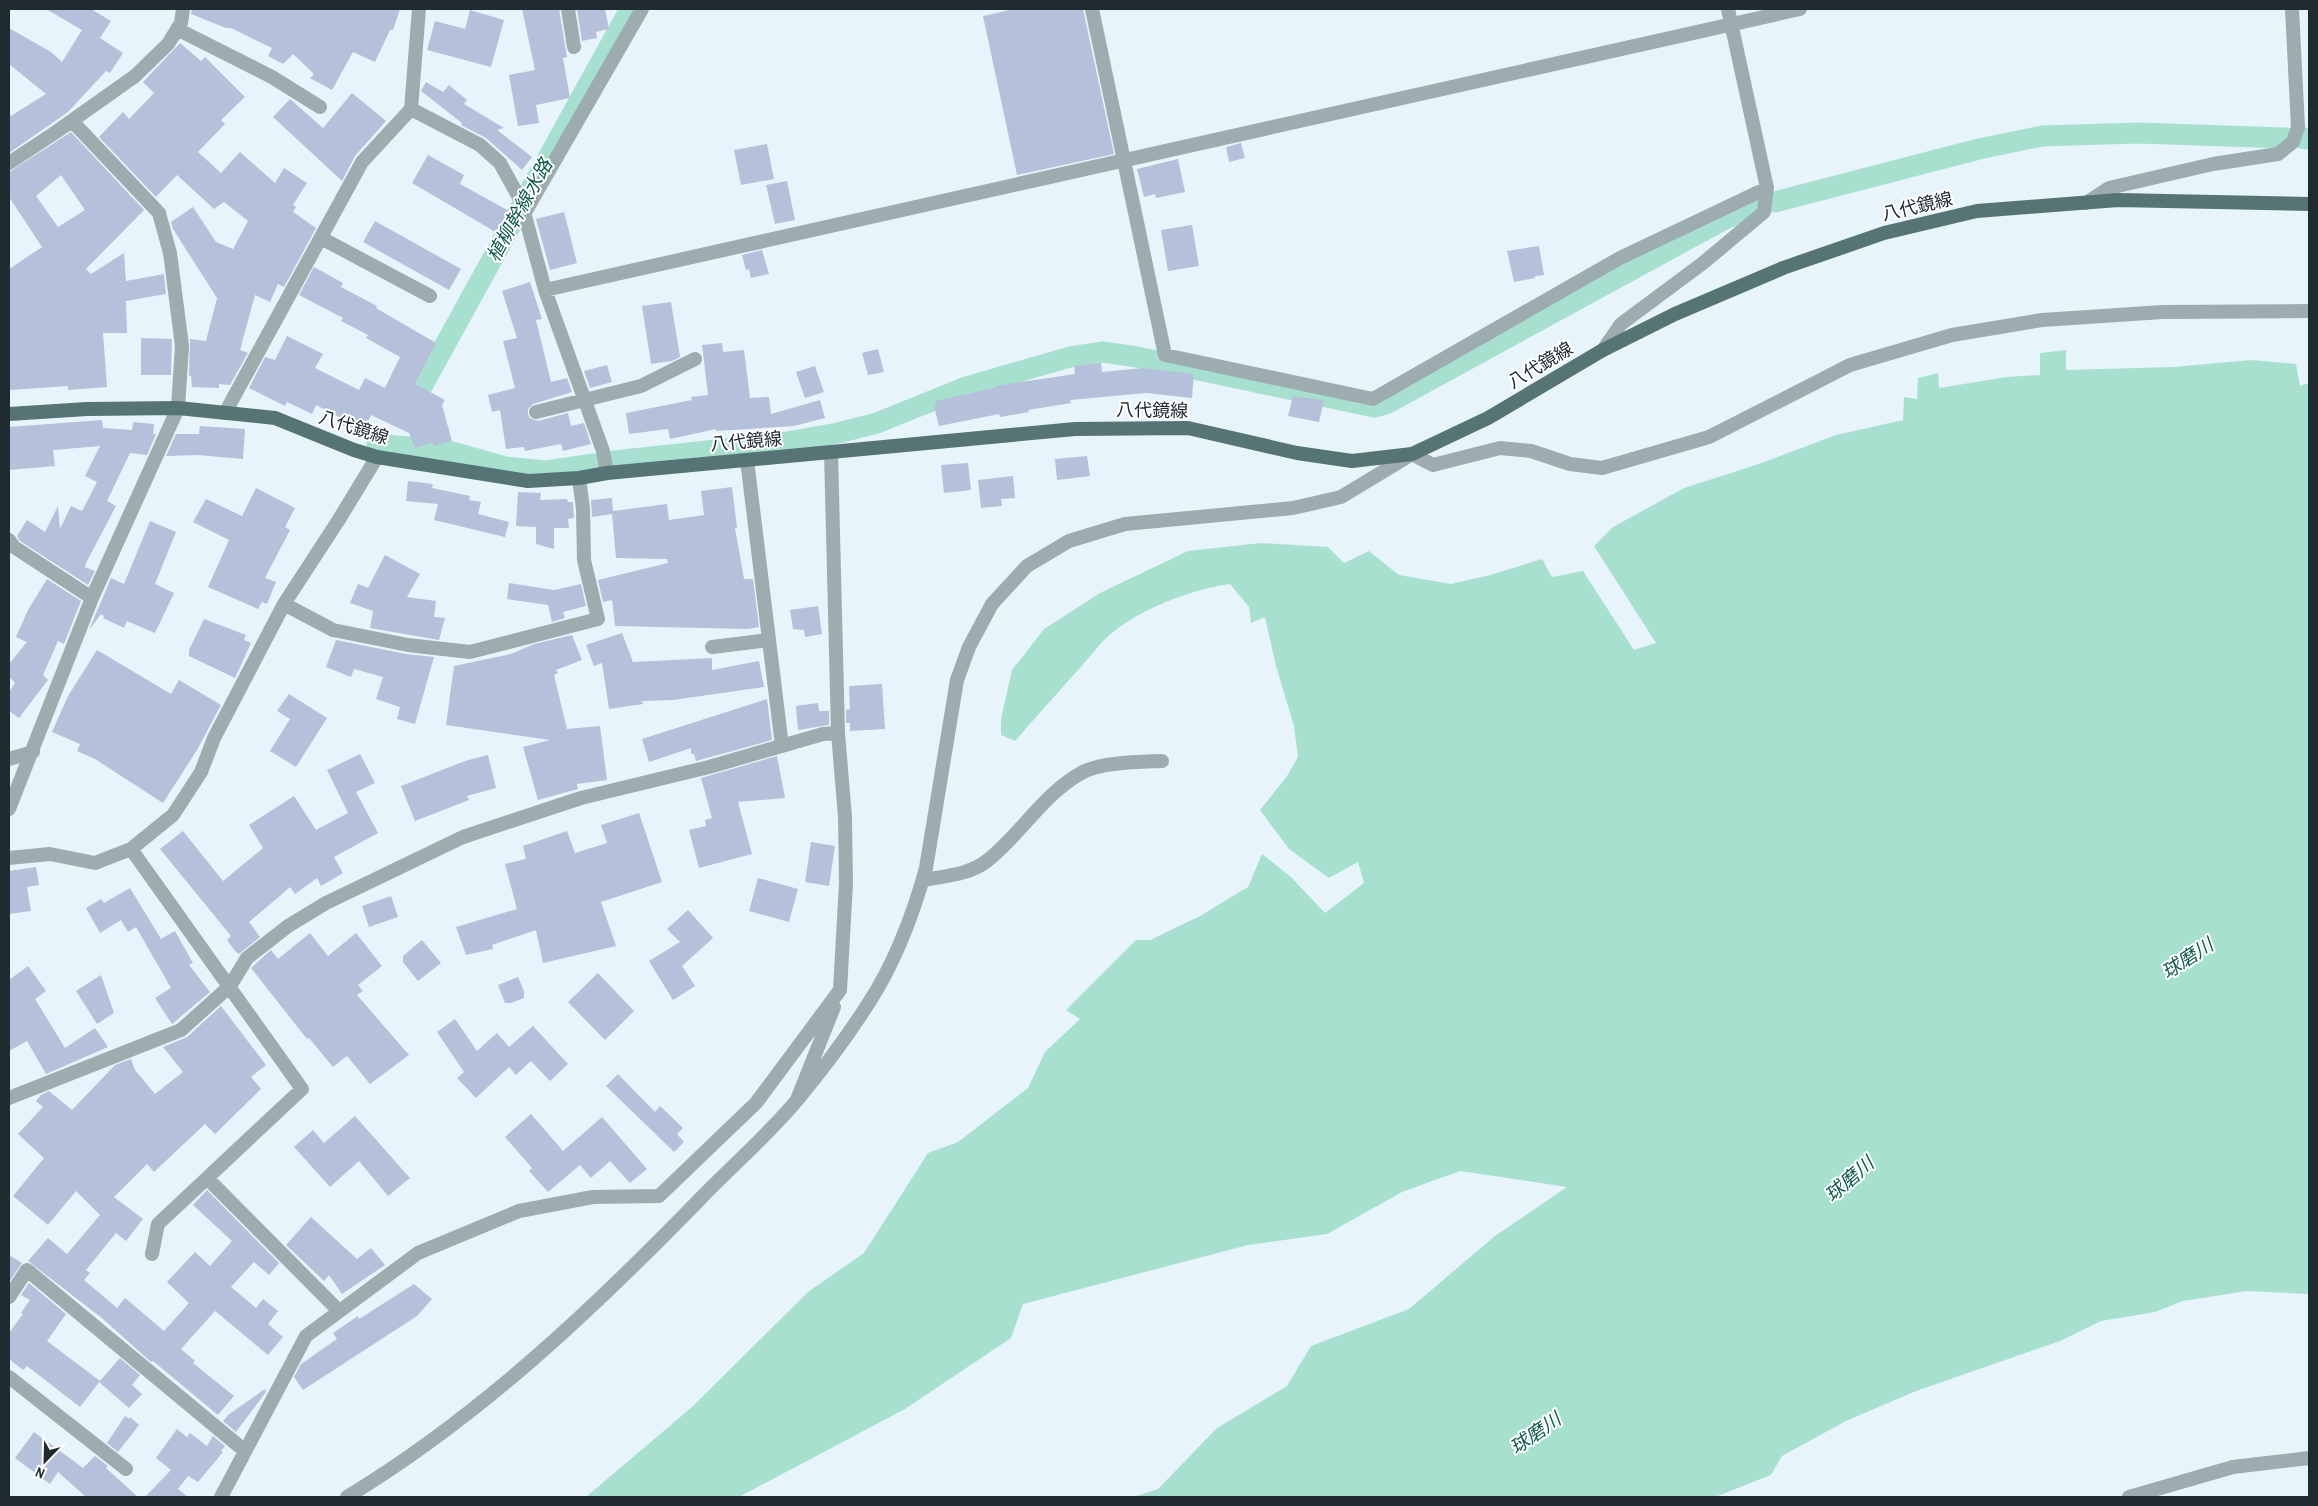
<svg xmlns="http://www.w3.org/2000/svg" width="2318" height="1506" viewBox="0 0 2318 1506" font-family="'Archivo Narrow','Noto Sans JP',sans-serif">
<style>
.water{fill:#a8e0cf}
.lines{fill:none;stroke-linecap:round;stroke-linejoin:round}
.canal{stroke:#a8e0cf;stroke-width:21}
.building{fill:#b5c0da;fill-rule:evenodd}
.minor{stroke:#9dacae;stroke-width:14}
.tertiary{stroke:#9dacae;stroke-width:14}
.primary{stroke:#567376;stroke-width:14}
.labels{text-anchor:middle;dominant-baseline:central;stroke-width:4;stroke-linejoin:round;paint-order:stroke}
.street-label{font-size:18px;fill:#202a31;stroke:#fff}
.water-label{font-size:19px;font-style:italic;fill:#0f5949;stroke:#fff}
</style>
<rect width="100%" height="100%" fill="#e8f4fb"/>
<!-- water -->
<path class="water" d="M 2066,350 L 2066,370 L 2173,367 L 2251,360 L 2296,364 L 2300,386 L 2309,383 L 2309,1294 L 2247,1291 L 2183,1301 L 2155,1312 L 2101,1321 L 2060,1341 L 1916,1391 L 1846,1421 L 1782,1456 L 1771,1475 L 1715,1497 L 1133,1497 L 1158,1489 L 1217,1428 L 1287,1386 L 1311,1346 L 1409,1309 L 1495,1236 L 1567,1187 L 1460,1171 L 1402,1192 L 1327,1234 L 1248,1245 L 1023,1304 L 1011,1338 L 905,1409 L 739,1497 L 586,1497 L 692,1407 L 808,1292 L 864,1253 L 928,1153 L 958,1142 L 1028,1088 L 1045,1052 L 1080,1019 L 1066,1010 L 1136,940 L 1150,940 L 1200,916 L 1248,887 L 1262,854 L 1291,877 L 1325,913 L 1364,883 L 1358,862 L 1329,878 L 1289,849 L 1260,810 L 1287,776 L 1298,757 L 1294,726 L 1276,666 L 1265,617 L 1251,623 L 1249,607 L 1230,584 C 1186,590 1119,616 1093,653 L 1015,741 L 1001,735 L 1001,719 L 1012,670 L 1044,629 L 1100,593 L 1188,551 L 1261,543 L 1328,547 L 1344,563 L 1369,551 L 1399,575 L 1451,584 L 1490,575 L 1542,559 L 1552,577 L 1583,571 L 1634,650 L 1656,643 L 1594,546 L 1613,527 L 1684,488 L 1756,465 L 1836,435 L 1903,420 L 1904,397 L 1917,399 L 1918,378 L 1938,373 L 1939,388 L 2007,377 L 2040,375 L 2040,353 Z"/>
<g class="lines">
<!-- canal -->
<path class="canal" d="M 2301,138 L 2309,139
M 1775,202 L 1979,149 L 2042,136 L 2138,133 L 2286,138
M 408,412 L 630,9
M 377,444 L 449,451 L 506,467 L 546,471 L 594,464
M 614,461 L 781,443 L 838,433 L 877,423 L 966,387 L 1070,357 L 1103,352 L 1137,357 L 1374,407 L 1386,404 L 1723,220 L 1759,205"/>
</g>
<!-- building -->
<path class="building" d="M 46,9 L 91,9 L 111,21 L 100,38 L 123,53 L 110,73 L 106,71 L 68,112 L 9,153 L 9,117 L 46,94 L 9,64 L 9,28 L 51,52 L 62,62 L 82,30 Z
M 192,9 L 400,9 L 393,30 L 390,30 L 375,62 L 353,52 L 332,90 L 310,78 L 314,74 L 293,54 L 283,64 L 268,56 L 272,48 L 231,28 L 226,28 L 191,14 Z
M 522,9 L 559,9 L 567,57 L 563,58 L 570,98 L 536,105 L 539,123 L 518,126 L 509,75 L 535,70 Z
M 577,9 L 605,9 L 609,29 L 596,32 L 597,38 L 582,41 Z
M 1014,9 L 1083,9 L 1114,154 L 1017,175 L 983,16 Z
M 470,10 L 504,20 L 491,67 L 427,50 L 435,21 L 465,29 Z
M 180,43 L 201,61 L 205,57 L 245,97 L 221,120 L 225,124 L 198,152 L 221,173 L 240,152 L 275,183 L 284,168 L 307,183 L 293,205 L 296,207 L 293,212 L 316,228 L 284,287 L 278,284 L 270,302 L 255,295 L 240,350 L 248,353 L 230,385 L 219,384 L 219,388 L 192,387 L 191,376 L 189,376 L 190,339 L 206,341 L 217,298 L 173,229 L 171,222 L 193,207 L 216,242 L 233,249 L 248,221 L 224,202 L 214,209 L 177,175 L 156,197 L 99,137 L 123,112 L 129,119 L 154,93 L 143,82 Z
M 426,82 L 443,92 L 449,85 L 467,100 L 464,104 L 504,128 L 497,130 L 532,157 L 522,170 L 486,138 L 461,125 L 462,123 L 421,91 Z
M 352,93 L 386,121 L 355,156 L 342,181 L 273,117 L 290,99 L 323,128 Z
M 71,132 L 144,210 L 86,269 L 91,274 L 124,253 L 126,281 L 164,274 L 166,294 L 126,301 L 127,333 L 103,333 L 107,387 L 68,390 L 68,386 L 9,390 L 9,269 L 42,247 L 9,197 L 9,172 ZM 61,175 L 85,210 L 58,227 L 36,196 Z
M 1241,143 L 1245,158 L 1229,162 L 1226,147 Z
M 767,144 L 774,179 L 741,185 L 734,150 Z
M 428,155 L 464,175 L 460,184 L 511,212 L 499,234 L 412,183 Z
M 1178,159 L 1185,192 L 1156,198 L 1155,194 L 1144,197 L 1137,169 Z
M 787,181 L 795,220 L 775,224 L 766,185 Z
M 564,212 L 577,263 L 550,270 L 536,219 Z
M 375,221 L 461,269 L 449,290 L 363,242 Z
M 1192,225 L 1199,266 L 1168,271 L 1161,230 Z
M 1539,246 L 1544,275 L 1535,276 L 1535,278 L 1514,282 L 1507,251 Z
M 762,250 L 769,274 L 751,278 L 749,269 L 746,270 L 742,255 Z
M 314,267 L 343,283 L 341,287 L 377,306 L 376,308 L 436,343 L 415,384 L 445,400 L 442,405 L 452,441 L 434,446 L 433,442 L 415,448 L 409,433 L 371,415 L 362,434 L 342,425 L 345,420 L 316,405 L 312,414 L 287,402 L 285,406 L 249,388 L 265,357 L 275,360 L 287,336 L 323,354 L 315,368 L 359,390 L 365,378 L 385,388 L 400,357 L 366,338 L 368,335 L 341,321 L 343,318 L 299,295 Z
M 530,282 L 542,319 L 536,320 L 551,382 L 567,378 L 572,392 L 533,404 L 528,409 L 528,415 L 530,418 L 538,421 L 568,413 L 571,426 L 584,423 L 591,444 L 563,451 L 561,444 L 525,451 L 524,447 L 506,449 L 500,410 L 492,412 L 488,395 L 515,388 L 503,341 L 517,338 L 502,291 Z
M 671,302 L 680,357 L 672,361 L 651,364 L 642,306 Z
M 141,338 L 172,339 L 171,375 L 141,375 Z
M 722,343 L 723,352 L 744,350 L 750,398 L 769,397 L 771,414 L 820,400 L 825,418 L 794,426 L 716,431 L 716,429 L 670,439 L 668,429 L 629,434 L 626,413 L 692,400 L 691,397 L 708,395 L 702,345 Z
M 878,349 L 884,372 L 868,375 L 862,353 Z
M 1101,363 L 1102,372 L 1142,368 L 1194,374 L 1192,398 L 1146,393 L 1070,400 L 1071,403 L 1028,410 L 1029,412 L 1000,417 L 999,414 L 939,426 L 934,406 L 936,405 L 935,401 L 995,388 L 995,386 L 1075,374 L 1074,366 Z
M 607,365 L 612,382 L 590,388 L 584,371 Z
M 815,366 L 824,392 L 805,398 L 796,372 Z
M 1293,396 L 1324,400 L 1319,422 L 1288,416 Z
M 102,420 L 103,428 L 132,430 L 133,422 L 154,424 L 153,434 L 156,434 L 147,455 L 130,453 L 107,501 L 116,506 L 86,563 L 85,567 L 95,571 L 88,585 L 20,541 L 17,536 L 27,520 L 45,532 L 58,506 L 60,529 L 71,506 L 82,511 L 97,482 L 85,476 L 100,446 L 53,450 L 55,466 L 9,470 L 9,427 Z
M 200,426 L 245,429 L 243,459 L 198,455 L 166,456 L 176,434 L 199,434 Z
M 1087,456 L 1090,476 L 1057,480 L 1055,459 Z
M 968,463 L 971,490 L 944,493 L 941,465 Z
M 1013,476 L 1015,498 L 1001,499 L 1002,506 L 981,508 L 978,480 Z
M 408,481 L 433,484 L 432,488 L 470,496 L 469,500 L 481,502 L 478,514 L 509,522 L 505,537 L 434,520 L 438,504 L 406,501 Z
M 732,487 L 737,528 L 735,528 L 744,579 L 753,579 L 759,627 L 747,629 L 615,626 L 612,600 L 603,602 L 598,580 L 668,563 L 667,559 L 616,558 L 612,514 L 592,517 L 591,500 L 612,498 L 613,511 L 667,504 L 669,520 L 704,515 L 701,491 Z
M 256,488 L 295,508 L 285,527 L 290,530 L 265,578 L 276,582 L 267,604 L 262,602 L 258,609 L 208,587 L 229,540 L 193,522 L 206,499 L 242,516 Z
M 518,492 L 541,493 L 540,500 L 567,499 L 568,502 L 573,502 L 574,518 L 568,519 L 569,528 L 554,528 L 554,549 L 536,544 L 536,527 L 516,526 Z
M 150,521 L 176,532 L 155,584 L 174,593 L 155,633 L 127,621 L 124,628 L 103,618 L 104,616 L 101,614 L 89,630 L 111,578 L 124,584 Z
M 385,555 L 420,574 L 407,597 L 436,601 L 434,617 L 445,618 L 439,640 L 370,628 L 373,611 L 350,603 L 358,584 L 368,588 Z
M 47,579 L 81,601 L 64,644 L 58,641 L 43,675 L 48,680 L 19,718 L 9,711 L 9,692 L 15,683 L 9,677 L 9,664 L 27,642 L 16,637 L 28,610 Z
M 509,583 L 554,590 L 581,584 L 586,606 L 563,612 L 565,618 L 552,622 L 548,605 L 507,599 Z
M 818,606 L 822,634 L 805,637 L 804,630 L 793,629 L 790,610 Z
M 204,619 L 246,635 L 244,640 L 251,643 L 235,678 L 189,656 L 189,650 Z
M 622,633 L 633,662 L 712,658 L 712,670 L 759,661 L 764,687 L 673,700 L 642,701 L 643,704 L 609,709 L 602,663 L 594,666 L 586,645 Z
M 572,635 L 582,660 L 556,670 L 558,673 L 554,675 L 567,729 L 600,726 L 607,780 L 577,784 L 578,789 L 538,800 L 523,747 L 550,740 L 446,725 L 454,666 L 511,654 L 534,644 Z
M 336,640 L 406,654 L 434,657 L 415,724 L 397,719 L 400,707 L 376,699 L 383,677 L 354,669 L 351,677 L 326,667 Z
M 97,650 L 171,694 L 179,680 L 221,705 L 197,750 L 163,803 L 95,759 L 77,751 L 80,744 L 52,732 L 68,696 Z
M 882,684 L 885,729 L 850,731 L 850,723 L 846,723 L 846,710 L 850,709 L 849,686 Z
M 289,694 L 327,718 L 296,767 L 270,751 L 290,719 L 277,711 Z
M 767,699 L 772,740 L 696,761 L 694,754 L 691,754 L 691,748 L 649,762 L 642,739 Z
M 818,703 L 819,711 L 829,711 L 829,725 L 798,730 L 796,706 Z
M 360,754 L 375,783 L 356,792 L 378,833 L 334,857 L 343,873 L 321,886 L 317,878 L 295,894 L 290,887 L 274,901 L 249,922 L 260,937 L 239,954 L 236,952 L 227,940 L 231,936 L 160,849 L 183,831 L 223,881 L 263,848 L 249,825 L 294,796 L 316,830 L 348,813 L 327,770 Z
M 488,755 L 496,788 L 467,796 L 469,800 L 415,821 L 401,786 L 465,761 Z
M 777,756 L 785,798 L 738,802 L 752,854 L 699,868 L 689,830 L 706,826 L 705,820 L 712,818 L 701,778 Z
M 639,813 L 662,882 L 601,902 L 616,946 L 543,963 L 536,930 L 492,945 L 493,949 L 466,955 L 456,927 L 517,909 L 505,864 L 526,859 L 523,846 L 567,831 L 575,853 L 607,843 L 601,825 Z
M 811,842 L 835,846 L 829,886 L 805,882 Z
M 36,867 L 39,885 L 27,887 L 31,911 L 9,914 L 9,871 Z
M 758,878 L 798,889 L 789,922 L 749,911 Z
M 130,888 L 161,939 L 175,931 L 193,963 L 189,965 L 210,992 L 172,1024 L 155,998 L 171,988 L 136,927 L 128,932 L 121,920 L 100,933 L 86,908 L 101,899 L 104,903 Z
M 391,896 L 398,917 L 369,927 L 362,906 Z
M 688,910 L 713,938 L 682,966 L 695,986 L 673,1000 L 649,961 L 680,942 L 667,929 Z
M 310,933 L 328,956 L 356,933 L 382,966 L 358,985 L 363,991 L 357,995 L 409,1055 L 370,1084 L 347,1056 L 333,1067 L 309,1038 L 307,1039 L 251,968 L 271,950 L 278,959 Z
M 422,940 L 441,963 L 418,981 L 403,962 L 403,956 Z
M 28,966 L 46,991 L 35,999 L 65,1048 L 95,1028 L 108,1047 L 46,1074 L 27,1041 L 9,1051 L 9,980 Z
M 598,973 L 634,1011 L 605,1040 L 568,1002 Z
M 101,975 L 114,1013 L 97,1024 L 76,991 Z
M 518,977 L 524,991 L 524,998 L 511,1003 L 505,1003 L 498,985 Z
M 221,1006 L 266,1065 L 251,1077 L 261,1089 L 215,1134 L 205,1124 L 154,1172 L 147,1164 L 114,1197 L 143,1219 L 126,1241 L 116,1233 L 86,1270 L 90,1273 L 84,1280 L 117,1308 L 125,1298 L 164,1331 L 189,1303 L 167,1282 L 195,1252 L 210,1266 L 232,1241 L 193,1205 L 207,1190 L 279,1263 L 269,1275 L 254,1262 L 231,1287 L 256,1308 L 263,1299 L 278,1311 L 268,1324 L 283,1337 L 268,1355 L 215,1311 L 181,1349 L 195,1361 L 193,1363 L 234,1396 L 218,1415 L 153,1361 L 151,1362 L 103,1319 L 28,1261 L 48,1238 L 67,1254 L 100,1215 L 76,1191 L 48,1225 L 13,1196 L 44,1158 L 18,1134 L 43,1107 L 36,1101 L 41,1095 L 49,1091 L 72,1110 L 115,1065 L 131,1059 L 135,1070 L 155,1094 L 183,1072 L 163,1047 L 187,1037 Z
M 455,1019 L 477,1051 L 497,1033 L 509,1047 L 533,1026 L 568,1064 L 550,1081 L 531,1061 L 516,1075 L 509,1067 L 476,1098 L 457,1078 L 464,1072 L 437,1032 Z
M 618,1074 L 655,1112 L 660,1106 L 683,1128 L 677,1134 L 684,1142 L 674,1152 L 606,1086 Z
M 531,1114 L 563,1151 L 602,1117 L 647,1169 L 630,1183 L 610,1161 L 591,1178 L 580,1165 L 548,1192 L 529,1171 L 532,1168 L 505,1137 Z
M 355,1116 L 410,1178 L 388,1196 L 359,1161 L 330,1187 L 294,1147 L 313,1130 L 324,1143 Z
M 311,1217 L 357,1259 L 371,1248 L 385,1265 L 342,1294 L 329,1275 L 324,1281 L 286,1245 Z
M 9,1255 L 22,1263 L 9,1282 Z
M 29,1283 L 66,1314 L 47,1341 L 100,1381 L 80,1407 L 27,1366 L 23,1370 L 9,1359 L 9,1333 L 23,1314 L 21,1313 L 30,1300 L 21,1295 Z
M 414,1284 L 432,1299 L 417,1316 L 303,1390 L 294,1377 L 301,1364 L 337,1339 L 333,1333 L 358,1316 L 359,1319 Z
M 120,1358 L 140,1375 L 132,1385 L 142,1394 L 129,1408 L 99,1382 Z
M 265,1389 L 266,1392 L 236,1432 L 223,1421 L 228,1415 Z
M 125,1416 L 129,1419 L 130,1417 L 139,1425 L 118,1452 L 107,1443 Z
M 177,1429 L 187,1437 L 190,1433 L 207,1446 L 213,1436 L 225,1446 L 221,1451 L 223,1452 L 198,1482 L 188,1476 L 178,1489 L 188,1497 L 145,1497 L 171,1470 L 156,1458 Z
M 34,1432 L 83,1468 L 95,1456 L 108,1466 L 106,1468 L 138,1497 L 86,1497 L 58,1472 L 50,1484 L 15,1458 Z"/>
<g class="lines">
<!-- minor -->
<path class="minor" d="M 419,9 L 411,109 L 480,145 L 500,163 L 521,201 L 545,290 L 603,451 L 607,473
M 568,9 L 574,47
M 1092,9 L 1165,355 L 1373,399 L 1620,258 L 1767,188
M 177,29 L 272,77 L 320,107
M 9,163 L 56,132 L 135,76 L 168,44 L 181,23 L 183,9
M 2086,203 L 2109,188 L 2213,164 L 2278,154 L 2293,142 L 2298,127 L 2292,9
M 524,214 L 642,9
M 321,238 L 430,296
M 545,290 L 1800,9
M 1603,350 L 1621,324 L 1703,263 L 1764,212 L 1767,188 L 1728,9
M 536,412 L 641,386 L 695,359
M 225,413 L 362,162 L 411,109
M 1412,454 L 1433,465 L 1500,448 L 1531,451 L 1570,464 L 1602,468 L 1709,437 L 1850,365 L 1952,335 L 2042,320 L 2163,312 L 2309,311
M 747,460 L 782,746
M 9,540 L 14,547 L 92,598
M 284,604 L 333,630 L 408,645 L 470,652 L 598,619 L 584,560 L 583,509 L 579,478
M 712,647 L 769,640
M 9,759 L 33,752
M 9,809 L 92,598 L 178,408 L 182,346 L 170,253 L 159,213 L 72,121
M 131,849 L 302,1089 L 158,1224 L 152,1254
M 9,858 L 50,854 L 95,863 L 131,849 L 173,815 L 201,772 L 214,738 L 284,604 L 338,521 L 377,457
M 923,880 C 944,876 970,875 988,860 C 1022,833 1044,793 1083,772 C 1102,762 1140,762 1162,761
M 798,1097 L 834,1007
M 9,1098 L 181,1030 L 230,986 L 247,958 L 288,926 L 326,903 L 463,837 L 581,798 L 709,767 L 823,734 L 838,733 L 831,452
M 207,1178 L 338,1310
M 9,1297 L 27,1270 L 245,1451
M 9,1377 L 126,1469
M 221,1497 L 306,1336 L 418,1253 L 519,1211 L 593,1197 L 659,1196 L 756,1103 L 840,990 L 846,883 L 845,817 L 838,733"/>
<!-- tertiary -->
<path class="tertiary" d="M 347,1497 C 480,1416 591,1311 700,1199 C 732,1166 768,1135 798,1099 C 823,1069 847,1037 868,1004 C 895,963 913,915 926,868 L 957,680 L 969,647 L 992,604 L 1027,566 L 1069,541 L 1125,524 L 1293,508 L 1341,497 L 1412,454
M 2129,1497 L 2233,1467 L 2309,1458"/>
<!-- primary -->
<path class="primary" d="M 9,414 L 87,409 L 178,408 L 275,418 L 354,450 L 377,457 L 528,481 L 579,478 L 607,473 L 1075,429 L 1188,428 L 1297,453 L 1352,461 L 1412,454 L 1488,418 L 1603,350 L 1675,314 L 1783,268 L 1884,233 L 1977,211 L 2118,200 L 2309,204"/>
</g>
<g class="labels">
<!-- street labels -->
<g class="street-label">
<text transform="translate(1917 206) rotate(-13)">八代鏡線</text>
<text transform="translate(1540 365) rotate(-31)">八代鏡線</text>
<text transform="translate(1152 410) rotate(1)">八代鏡線</text>
<text transform="translate(354 427) rotate(18)">八代鏡線</text>
<text transform="translate(746 441) rotate(-5)">八代鏡線</text>
</g>
<!-- water labels -->
<g class="water-label">
<text transform="translate(519 210) rotate(-61)">植柳幹線水路</text>
<text transform="translate(2187 958) rotate(-33)">球磨川</text>
<text transform="translate(1849 1179) rotate(-41)">球磨川</text>
<text transform="translate(1535 1433) rotate(-35)">球磨川</text>
</g>
</g>
<!-- border -->
<rect width="2318" height="1506" fill="none" stroke="#202a31" stroke-width="20"/>
<!-- north arrow -->
<g transform="translate(45 1461) rotate(203)" stroke="#ffffff" stroke-width="4" paint-order="stroke">
<path d="M0-4L9 19L0 12L-9 19Z" fill="#202a31"/>
<text y="-8" font-size="14" font-weight="bold" text-anchor="middle" fill="#202a31">N</text>
</g>
</svg>
